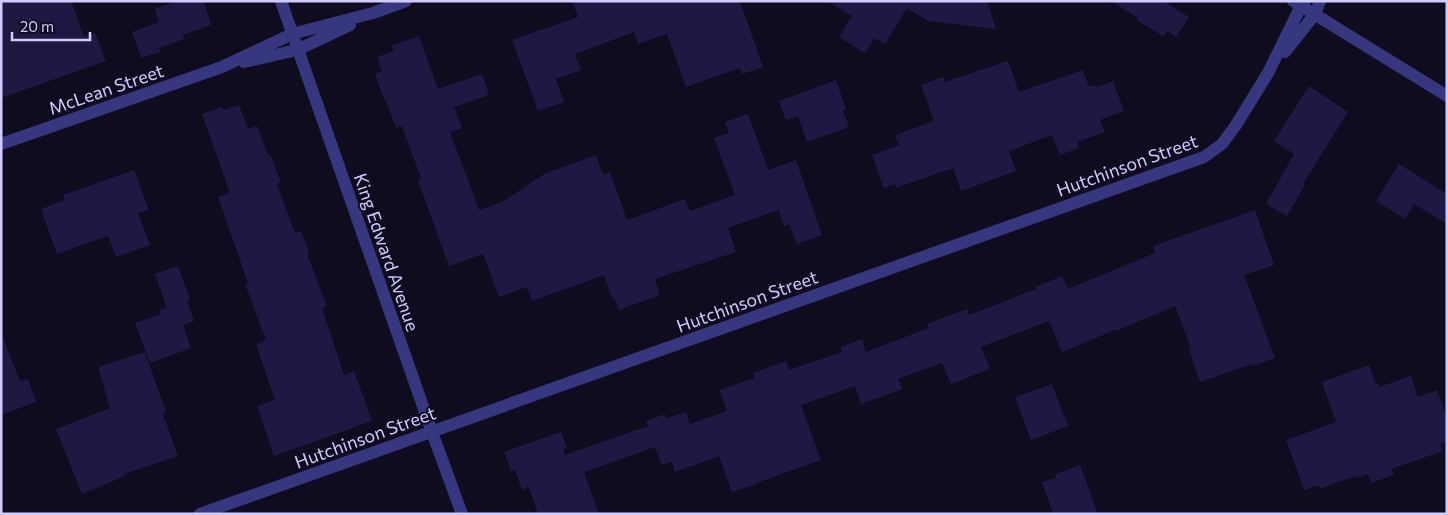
<svg xmlns="http://www.w3.org/2000/svg" width="1448" height="515" viewBox="0 0 1448 515" font-family="Commissioner,sans-serif">
<style>
.building{fill:#1f1842}
.lines{fill:none;stroke-linecap:round;stroke-linejoin:round}
.minor{stroke:#373780;stroke-width:12}
.tertiary{stroke:#373780;stroke-width:12}
.labels{text-anchor:middle;dominant-baseline:central;stroke-width:4;stroke-linejoin:round;paint-order:stroke}
.street-label{font-size:18px;fill:#d0ccff;stroke:#0f0c20}
</style>
<rect width="100%" height="100%" fill="#0f0c20"/>
<!-- building -->
<path class="building" d="M 1,1 L 71,1 L 84,37 L 95,33 L 106,61 L 1,98 Z
M 176,1 L 204,1 L 211,25 L 183,35 L 184,39 L 159,48 L 160,52 L 141,58 L 132,32 L 159,22 L 155,9 Z
M 572,1 L 740,1 L 763,67 L 742,74 L 740,68 L 686,87 L 667,34 L 638,44 L 634,32 L 575,54 L 581,70 L 556,79 L 564,102 L 538,111 L 512,40 L 578,17 Z
M 827,1 L 987,1 L 996,29 L 928,21 L 907,8 L 885,44 L 874,38 L 865,53 L 839,37 L 852,16 Z
M 1111,1 L 1163,1 L 1189,17 L 1176,37 L 1167,31 L 1163,36 L 1137,20 L 1138,18 Z
M 419,36 L 438,89 L 482,74 L 489,95 L 454,107 L 462,128 L 450,132 L 479,210 L 504,201 L 544,174 L 596,155 L 603,175 L 610,172 L 627,220 L 685,199 L 690,211 L 735,195 L 714,138 L 729,133 L 725,122 L 748,114 L 768,170 L 796,160 L 822,235 L 797,244 L 789,224 L 784,226 L 779,210 L 728,228 L 736,252 L 655,279 L 660,295 L 619,310 L 614,297 L 612,298 L 604,275 L 532,301 L 527,287 L 499,297 L 483,254 L 449,266 L 418,180 L 421,178 L 402,126 L 396,128 L 386,101 L 385,102 L 375,74 L 382,71 L 377,57 L 394,51 L 391,46 Z
M 1008,61 L 1019,92 L 1083,70 L 1089,87 L 1096,85 L 1097,87 L 1113,81 L 1124,111 L 1100,120 L 1105,132 L 1077,142 L 1079,148 L 1060,155 L 1052,135 L 1009,151 L 1016,171 L 961,191 L 953,168 L 896,188 L 895,184 L 884,188 L 872,155 L 899,145 L 895,135 L 934,121 L 921,85 L 943,77 L 945,82 Z
M 836,80 L 846,109 L 843,110 L 849,127 L 807,142 L 798,116 L 786,120 L 779,101 Z
M 1309,86 L 1348,112 L 1303,184 L 1305,185 L 1287,216 L 1266,204 L 1294,154 L 1274,141 Z
M 239,105 L 248,129 L 257,126 L 268,155 L 270,154 L 281,182 L 277,184 L 295,233 L 301,231 L 309,253 L 307,254 L 327,306 L 322,308 L 344,375 L 354,371 L 372,421 L 274,456 L 257,406 L 275,400 L 256,344 L 266,340 L 245,284 L 248,283 L 218,197 L 230,193 L 202,114 L 222,107 L 224,110 Z
M 1399,164 L 1447,194 L 1447,224 L 1414,204 L 1405,219 L 1376,201 Z
M 134,170 L 149,210 L 138,213 L 150,245 L 116,257 L 108,236 L 57,254 L 41,209 L 65,200 L 63,195 Z
M 1255,210 L 1274,265 L 1244,275 L 1275,358 L 1253,366 L 1252,364 L 1200,382 L 1189,349 L 1191,348 L 1175,306 L 1118,330 L 1117,329 L 1062,352 L 1049,321 L 981,347 L 990,369 L 951,384 L 942,363 L 898,379 L 902,389 L 861,404 L 855,386 L 801,405 L 821,460 L 756,483 L 756,484 L 732,492 L 719,456 L 675,472 L 672,462 L 662,465 L 655,447 L 584,472 L 599,514 L 538,514 L 529,487 L 522,490 L 515,470 L 511,471 L 504,452 L 561,432 L 567,448 L 563,450 L 565,455 L 648,426 L 646,421 L 665,414 L 667,418 L 686,412 L 690,424 L 727,411 L 720,390 L 755,378 L 753,373 L 786,361 L 789,370 L 842,352 L 841,347 L 862,339 L 866,352 L 929,328 L 927,324 L 967,309 L 969,315 L 1036,289 L 1035,287 L 1062,276 L 1068,289 L 1155,253 L 1153,246 Z
M 178,266 L 190,299 L 187,300 L 194,321 L 183,325 L 191,348 L 150,363 L 135,323 L 161,314 L 160,310 L 167,308 L 155,274 Z
M 1,338 L 3,338 L 20,381 L 28,379 L 36,402 L 1,415 Z
M 145,352 L 166,412 L 163,414 L 178,456 L 124,474 L 125,476 L 82,494 L 56,429 L 110,408 L 98,367 Z
M 1369,365 L 1376,384 L 1378,383 L 1379,387 L 1411,376 L 1418,397 L 1437,390 L 1447,417 L 1447,442 L 1440,444 L 1443,451 L 1391,469 L 1394,475 L 1371,483 L 1368,474 L 1356,478 L 1355,476 L 1320,489 L 1319,485 L 1304,490 L 1286,440 L 1336,422 L 1322,382 Z
M 1052,384 L 1068,426 L 1031,440 L 1015,397 Z
M 1080,465 L 1098,514 L 1053,514 L 1042,482 L 1056,478 L 1055,474 Z"/>
<g class="lines">
<!-- minor -->
<path class="minor" d="M 1293,1 L 1447,96
M 1285,52 L 1315,14 L 1320,1
M 244,62 L 297,50 L 350,25
M 1,144 L 222,67 L 292,34 L 373,13 L 406,1
M 200,514 L 1204,157 L 1222,144 L 1236,125 L 1268,73 L 1301,6 L 1305,1"/>
<!-- tertiary -->
<path class="tertiary" d="M 281,1 L 432,432 L 462,514"/>
</g>
<g class="labels">
<!-- street labels -->
<g class="street-label">
<text transform="translate(106 89) rotate(-19)">McLean Street</text>
<text transform="translate(1127 165) rotate(-20)">Hutchinson Street</text>
<text transform="translate(387 252) rotate(71)">King Edward Avenue</text>
<text transform="translate(747 301) rotate(-20)">Hutchinson Street</text>
<text transform="translate(365 437) rotate(-20)">Hutchinson Street</text>
</g>
</g>
<!-- border -->
<rect width="1448" height="515" fill="none" stroke="#d0ccff" stroke-width="5"/>
<!-- scale -->
<path d="M12 32v8h78v-8" fill="none" stroke="#d0ccff" stroke-width="2.5"/>
<text x="20" y="32" font-size="15" fill="#d0ccff" stroke="#0f0c20" stroke-width="4" paint-order="stroke">20 m</text>
</svg>
